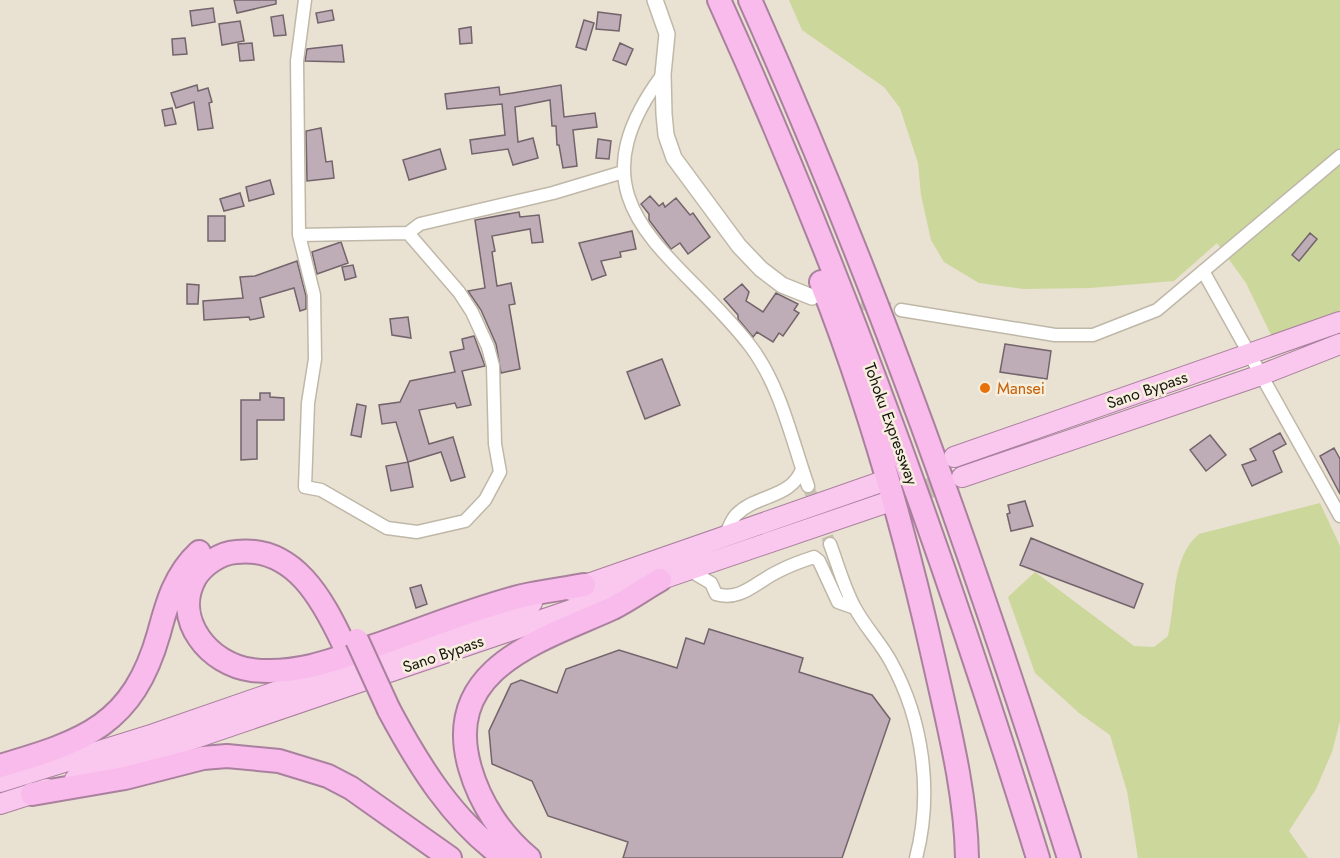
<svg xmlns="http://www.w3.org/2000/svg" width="1340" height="858" viewBox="0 0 1340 858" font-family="Jost,sans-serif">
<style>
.green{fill:#ccd79c}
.building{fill:#beacb6;stroke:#73646c;stroke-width:1.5}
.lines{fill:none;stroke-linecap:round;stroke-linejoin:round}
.minor-tunnel{stroke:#c9c2b4;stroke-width:12;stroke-dasharray:12 6;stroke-linecap:butt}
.trunk-tunnel{stroke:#c9c2b4;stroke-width:20;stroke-dasharray:20 10;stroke-linecap:butt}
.minor-casing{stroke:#bfb8a8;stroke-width:15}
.tertiary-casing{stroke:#bfb8a8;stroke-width:18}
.trunk-casing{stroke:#a9819e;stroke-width:22}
.motorway-casing{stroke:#a9819e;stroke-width:26}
.minor{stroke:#fff;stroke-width:12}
.tertiary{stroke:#fff;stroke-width:15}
.trunk{stroke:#fac8ef;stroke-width:20}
.motorway{stroke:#f8bbeb;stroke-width:22}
.motorway-bridge-casing{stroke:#a9819e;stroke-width:26;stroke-linecap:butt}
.motorway-bridge{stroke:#f8bbeb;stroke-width:22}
.food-dot{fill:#e8710a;stroke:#f6efde;stroke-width:2}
.labels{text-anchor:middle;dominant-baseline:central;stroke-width:5;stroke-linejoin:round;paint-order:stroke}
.food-label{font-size:16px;fill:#c56008;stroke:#f6efde;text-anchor:start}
.street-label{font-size:16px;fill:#16140e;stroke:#f6efde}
</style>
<rect width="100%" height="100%" fill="#e9e1d1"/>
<!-- green -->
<path class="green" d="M 789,0 L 1340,0 L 1340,311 L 1271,335 L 1246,283 L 1217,243 L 1174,281 L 1090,288 L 1023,289 L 979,283 L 944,262 L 931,240 L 921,195 L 918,163 L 900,108 L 884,87 L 802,30 Z
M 1320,503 L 1340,546 L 1340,721 L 1332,752 L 1316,789 L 1289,831 L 1308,858 L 1138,858 L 1127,791 L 1110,735 L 1079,713 L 1035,673 L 1008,597 L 1035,572 L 1134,646 L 1154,647 L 1168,636 C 1176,603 1171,557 1199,534 Z"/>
<!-- building -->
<path class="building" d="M 234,0 L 276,0 L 276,4 L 237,13 Z
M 213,8 L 215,22 L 192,26 L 190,11 Z
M 332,10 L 334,20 L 318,23 L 316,13 Z
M 598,12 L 621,15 L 619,31 L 596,29 Z
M 283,15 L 286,35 L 274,36 L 271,17 Z
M 584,20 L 594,23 L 586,50 L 576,47 Z
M 240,21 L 244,41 L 222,45 L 219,24 Z
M 471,27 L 472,43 L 460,44 L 459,29 Z
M 185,38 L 187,54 L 173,55 L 172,39 Z
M 252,43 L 254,60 L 240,61 L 238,44 Z
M 620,43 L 633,49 L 626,65 L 613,60 Z
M 342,45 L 344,62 L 305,61 L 307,49 Z
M 197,85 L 198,91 L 208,88 L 212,102 L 209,103 L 213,128 L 198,130 L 194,102 L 176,108 L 171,93 Z
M 561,85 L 564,117 L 595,113 L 597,127 L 573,130 L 577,166 L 563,168 L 559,145 L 557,145 L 556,126 L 552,126 L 550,100 L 515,107 L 518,142 L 533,138 L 538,158 L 513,165 L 508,149 L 472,154 L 470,140 L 505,135 L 502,104 L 447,109 L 445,94 L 499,87 L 500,95 Z
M 172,108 L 176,124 L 165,126 L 162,110 Z
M 321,128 L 326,162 L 332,161 L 334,178 L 307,181 L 306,131 Z
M 598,139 L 611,141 L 609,159 L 596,158 Z
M 440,149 L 446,169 L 409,180 L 403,160 Z
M 270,180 L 274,194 L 249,201 L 246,187 Z
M 240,193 L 244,206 L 224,211 L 220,199 Z
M 650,196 L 659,206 L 663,203 L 665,207 L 676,198 L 690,215 L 693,213 L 710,237 L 688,254 L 680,243 L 671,249 L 649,220 L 649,214 L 641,204 Z
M 519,212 L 520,217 L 539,215 L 543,242 L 532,243 L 530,229 L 492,236 L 495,251 L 492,252 L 497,286 L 511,283 L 515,304 L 509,305 L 520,369 L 501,373 L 496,344 L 481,310 L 468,291 L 485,288 L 475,220 Z
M 208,216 L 225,216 L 225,241 L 208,241 Z
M 632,231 L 636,249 L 620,252 L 621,257 L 601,261 L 606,275 L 592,280 L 579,243 Z
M 1310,233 L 1317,239 L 1299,261 L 1292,255 Z
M 341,242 L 348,263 L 317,274 L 312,252 Z
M 297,261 L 306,296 L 306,309 L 300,311 L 294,288 L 260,298 L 264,317 L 250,320 L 249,317 L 204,320 L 203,301 L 243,298 L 240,277 L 255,276 Z
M 353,265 L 356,277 L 345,280 L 342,267 Z
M 187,284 L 199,285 L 198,304 L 187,304 Z
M 742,284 L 749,292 L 746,301 L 763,312 L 776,293 L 798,304 L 794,310 L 799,313 L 783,336 L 779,333 L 773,342 L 757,332 L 753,337 L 738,319 L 738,315 L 724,299 Z
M 408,317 L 411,338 L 392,335 L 390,319 Z
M 474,336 L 485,366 L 462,371 L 471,405 L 457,408 L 455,403 L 419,410 L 429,444 L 453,437 L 465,477 L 451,481 L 441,452 L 408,462 L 396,422 L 382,424 L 379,405 L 400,402 L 410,381 L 455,372 L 450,352 L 464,349 L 462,339 Z
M 1005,344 L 1051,351 L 1047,379 L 1000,372 Z
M 662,359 L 680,405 L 645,419 L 627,372 Z
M 260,393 L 270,393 L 270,397 L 284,398 L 284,420 L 257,420 L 257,459 L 241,460 L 241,400 L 260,400 Z
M 357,404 L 366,406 L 361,437 L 351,435 Z
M 1280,433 L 1286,444 L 1273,451 L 1282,472 L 1252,486 L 1242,465 L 1256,460 L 1250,449 Z
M 1210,435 L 1226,455 L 1206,471 L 1190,450 Z
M 1334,448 L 1340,459 L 1340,494 L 1320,456 Z
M 408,462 L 413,487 L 391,491 L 386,466 Z
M 1025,501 L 1033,526 L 1011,531 L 1007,514 L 1010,513 L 1008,505 Z
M 1031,538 L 1143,584 L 1134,608 L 1020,565 Z
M 421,585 L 427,604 L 416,608 L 410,588 Z
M 709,629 L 803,658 L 799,672 L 872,695 L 890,719 L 842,858 L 623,858 L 628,842 L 548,816 L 532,781 L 492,764 L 489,731 L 511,684 L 521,680 L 557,693 L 566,669 L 619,650 L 677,668 L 686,638 L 704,644 Z"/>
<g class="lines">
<!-- minor-tunnel -->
<path class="minor-tunnel" d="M 843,301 L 901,310
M 808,486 L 830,544"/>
<!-- trunk-tunnel -->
<path class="trunk-tunnel" d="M 885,503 L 957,479"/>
<!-- minor casing -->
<g class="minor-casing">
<path id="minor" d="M 305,0 L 297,61 L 299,235 L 314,295 L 315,359 L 308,403 L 305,487 L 321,490 L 387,528 L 417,532 L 465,521 L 485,500 L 500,472 L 495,444 L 493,366 L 488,347 L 472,312 L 459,292 L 408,233
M 663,74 C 563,208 678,251 751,347 C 781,387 792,441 808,486
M 299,235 L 408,233 L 420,224 L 553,193 L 623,172
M 1203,271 L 1340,516
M 901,310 L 1055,335 L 1093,335 L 1157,310 L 1340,156
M 725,536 C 728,530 731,520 736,515 C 756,494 791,499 802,469
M 830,544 C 838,565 844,588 855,608 C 865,627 881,643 891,662 C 923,720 933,793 916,858
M 689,570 L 711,583 L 716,594 C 741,602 757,581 779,571 C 790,565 802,561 814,557 L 819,561 L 838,602 L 855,608"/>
</g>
<!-- tertiary casing -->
<g class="tertiary-casing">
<path id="tertiary" d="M 655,0 L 667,34 L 663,74 L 664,114 L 666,135 L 674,158 L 739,246 L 761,269 L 782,285 L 812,297"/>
</g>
<!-- trunk casing -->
<g class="trunk-casing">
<path id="trunk" d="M 954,457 L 1340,322
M 962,477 L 1261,375 L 1340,344
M 571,590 L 878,483
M 75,779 L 885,503
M 0,782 L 154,734 L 532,603
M 0,804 L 47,789"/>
</g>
<!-- motorway casing -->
<g class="motorway-casing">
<path id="motorway" d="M 719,0 C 845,278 948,567 1038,858
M 750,0 C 875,279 977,567 1069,858
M 821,282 C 870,407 906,535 935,665 C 949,728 966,794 967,858
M 344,645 C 323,600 294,545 236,552 C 220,553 203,565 195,578 C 172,620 210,665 252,670 C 294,675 332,661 371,647 C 421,630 471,609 522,596 C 542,591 564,589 584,585
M 389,710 C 419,766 453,821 505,858
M 0,766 C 85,741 133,725 159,633 C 167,603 175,574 199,552
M 32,794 L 125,778 L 203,758 L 227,756 L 279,761 L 328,776 L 351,788 L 450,858
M 529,858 C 501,835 480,803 470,768 C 441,667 543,640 613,608 C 629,600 644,589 660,580"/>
</g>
<!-- minor -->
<use href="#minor" class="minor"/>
<!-- tertiary -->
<use href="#tertiary" class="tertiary"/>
<!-- trunk -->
<use href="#trunk" class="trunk"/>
<!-- motorway -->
<use href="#motorway" class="motorway"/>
<!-- motorway-bridge casing -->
<g class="motorway-bridge-casing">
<path id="motorway-bridge" d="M 357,640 L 389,710"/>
</g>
<!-- motorway-bridge -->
<use href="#motorway-bridge" class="motorway-bridge"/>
</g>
<!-- markers -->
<circle class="food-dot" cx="985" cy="388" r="6"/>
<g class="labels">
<!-- food labels -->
<g class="food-label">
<text x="997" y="388">Mansei</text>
</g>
<!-- street labels -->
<g class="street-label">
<text transform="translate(1147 390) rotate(-19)">Sano Bypass</text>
<text transform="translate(891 424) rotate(70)">Tohoku Expressway</text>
<text transform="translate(443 654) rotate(-19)">Sano Bypass</text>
</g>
</g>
</svg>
